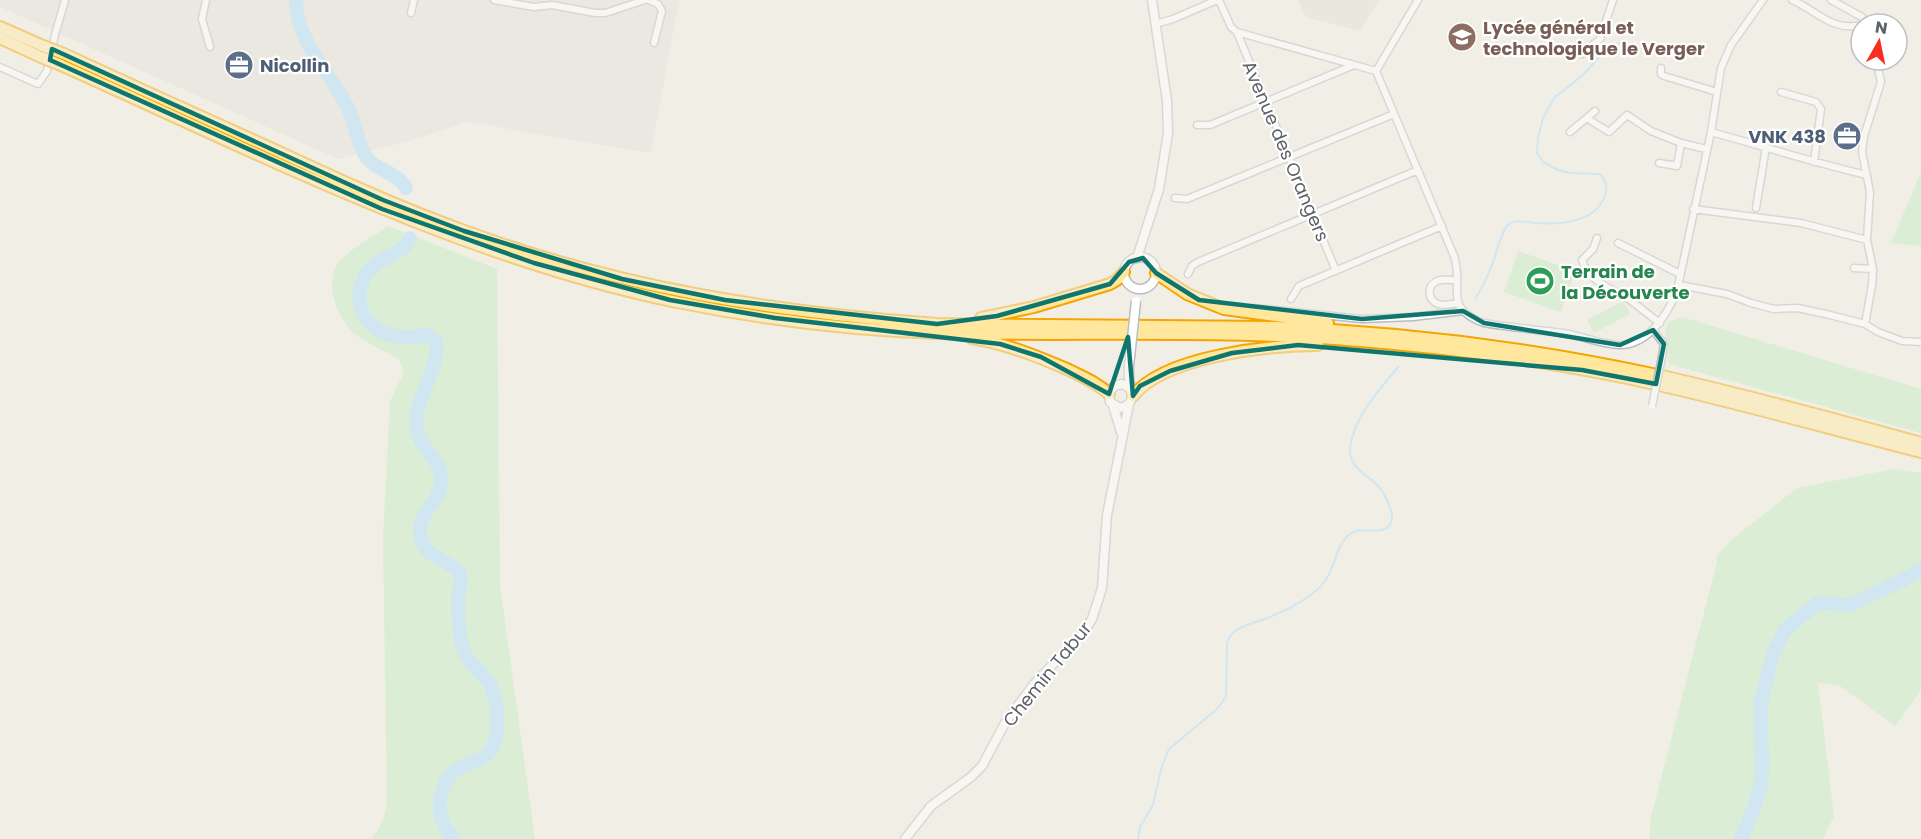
<svg xmlns="http://www.w3.org/2000/svg" width="1921" height="839" viewBox="0 0 1921 839" font-family="Poppins,sans-serif">
<style>
.industrial{fill:#e2e0da}
.education{fill:#e1ddd5}
.green{fill:#c1ebc0}
.lines{fill:none;stroke-linecap:round;stroke-linejoin:round}
.stream{stroke:#a8dbff;stroke-width:2}
.river{stroke:#a8dbff;stroke-width:14}
.minor-casing{stroke:#b8bcc1;stroke-width:9}
.secondary-casing{stroke:#b9bdc3;stroke-width:11}
.trunk-casing{stroke:#f7a400;stroke-width:14}
.minor{stroke:#fff;stroke-width:6}
.secondary{stroke:#fff;stroke-width:8}
.trunk{stroke:#ffe89e;stroke-width:10}
.minor-bridge-casing{stroke:#b8bcc1;stroke-width:9;stroke-linecap:butt}
.secondary-bridge-casing{stroke:#b9bdc3;stroke-width:11;stroke-linecap:butt}
.trunk-bridge-casing{stroke:#f7a400;stroke-width:14;stroke-linecap:butt}
.minor-bridge{stroke:#fff;stroke-width:6}
.secondary-bridge{stroke:#fff;stroke-width:8}
.trunk-bridge{stroke:#ffe89e;stroke-width:10}
.marked{fill:none;stroke:#0f766e;stroke-width:4.5;stroke-linejoin:round}
.labels{text-anchor:middle;dominant-baseline:central;stroke-width:4.5;stroke-linejoin:round;paint-order:stroke}
.education-label{font-size:18px;font-weight:bold;fill:#785e54;stroke:#fff;text-anchor:start}
.service-label{font-size:18px;font-weight:bold;fill:#4e5e75;stroke:#fff;text-anchor:start}
.street-label{font-size:18px;fill:#5d6268;stroke:#fff}
.leisure-label{font-size:18px;font-weight:bold;fill:#27864d;stroke:#fff;text-anchor:start}
</style>
<rect width="100%" height="100%" fill="#f1eee6"/>
<!-- industrial -->
<path class="industrial" d="M 0,0 L 679,0 L 651,153 L 468,122 L 413,140 L 338,159 L 0,7 Z"/>
<!-- education -->
<path class="education" d="M 1298,0 L 1379,0 L 1360,31 L 1306,17 Z"/>
<!-- green -->
<path class="green" d="M 1921,172 L 1921,246 L 1891,243 Z
M 388,226 L 497,269 L 500,585 L 535,839 L 371,839 C 381,828 385,816 387,801 L 383,538 L 390,401 L 404,372 L 399,359 C 387,352 373,347 362,339 C 339,325 322,285 339,262 C 347,251 376,235 388,226 Z
M 1518,251 L 1575,271 L 1561,312 L 1504,292 Z
M 1623,301 L 1630,314 L 1594,333 L 1587,320 Z
M 1682,317 L 1921,389 L 1921,433 L 1669,364 L 1665,336 L 1667,323 Z
M 1894,469 L 1921,473 L 1921,690 L 1895,726 L 1840,686 L 1818,683 L 1834,816 L 1823,839 L 1650,839 L 1650,821 L 1717,562 L 1717,555 L 1731,540 L 1797,488 Z"/>
<g class="lines">
<!-- stream -->
<path class="stream" d="M 1475,299 C 1481,290 1486,280 1490,270 C 1495,260 1501,229 1510,223 C 1517,219 1529,223 1537,223 C 1561,225 1597,222 1605,195 C 1608,187 1606,180 1600,174 L 1570,173 L 1558,170 L 1543,162 L 1537,153 L 1538,138 L 1543,118 L 1554,98 L 1584,74 L 1600,56 L 1624,40
M 1138,839 L 1140,827 L 1153,805 L 1161,769 L 1169,749 L 1217,709 L 1226,697 L 1227,644 C 1227,643 1229,637 1230,636 C 1239,625 1255,623 1267,618 C 1285,611 1305,601 1319,588 C 1336,572 1334,546 1350,534 C 1361,525 1380,536 1389,526 C 1398,516 1384,492 1376,484 C 1366,474 1349,467 1350,449 C 1353,418 1379,390 1398,367"/>
<!-- river -->
<path class="river" d="M 296,0 C 296,44 332,73 349,110 C 356,126 357,144 367,158 C 377,171 397,172 406,188
M 410,238 C 401,261 367,254 360,290 C 358,301 361,313 368,321 C 383,340 408,338 429,335 L 436,342 C 440,372 415,395 416,425 C 417,447 443,459 441,482 C 440,502 417,514 420,535 C 423,560 456,561 460,575 C 462,582 459,591 458,598 C 458,614 458,633 463,648 C 467,662 478,669 487,680 C 496,691 498,710 497,724 C 497,733 495,747 488,754 C 481,761 469,763 460,768 C 443,776 436,802 442,819 C 444,826 449,833 453,839
M 1741,839 L 1752,813 L 1761,784 L 1762,771 L 1761,703 L 1773,653 L 1786,629 L 1816,604 C 1828,601 1840,607 1852,604 L 1901,581 L 1921,570"/>
<!-- minor casing -->
<g class="minor-casing">
<path id="minor" d="M 206,0 L 202,19 L 210,47
M 494,0 L 534,7 L 552,5 L 595,13 L 605,13 L 645,0
M 649,0 L 658,4 L 662,11 L 654,43
M 1219,0 L 1231,27 L 1237,32 L 1376,71
M 1792,0 C 1816,10 1832,32 1861,25
M 1831,0 L 1862,17 L 1865,21 L 1862,24
M 411,13 L 414,0
M 1155,24 L 1173,19 L 1217,0
M 1237,32 L 1336,271
M 1582,54 L 1600,39 L 1613,0
M 0,67 L 38,84 L 47,71 L 55,35 L 65,0
M 1661,68 L 1661,74 L 1664,76 L 1717,92
M 1376,71 L 1454,256 C 1465,288 1441,307 1484,323 C 1511,328 1537,329 1563,333 C 1582,336 1600,344 1618,345 C 1648,346 1667,315 1677,291 L 1711,132 L 1721,68 L 1731,45 L 1763,0
M 1376,71 L 1418,0
M 1781,92 L 1816,102 L 1821,109 L 1814,162
M 1588,119 L 1609,132 L 1627,115 L 1651,131 L 1681,143 L 1706,149
M 1197,125 L 1210,125 L 1354,65
M 1570,132 L 1595,111
M 1711,132 C 1763,146 1814,163 1867,175
M 1659,163 L 1677,166 L 1681,143
M 1175,198 L 1187,199 L 1394,114
M 1756,208 L 1766,147
M 1693,209 L 1801,223 L 1867,240
M 1597,238 L 1593,249 L 1582,260 C 1587,279 1609,288 1625,297 C 1637,304 1648,315 1660,323
M 1618,243 L 1680,274
M 1854,268 L 1873,269
M 1188,274 L 1192,266 L 1198,262 L 1418,170
M 1456,280 C 1450,280 1443,279 1437,281 C 1426,286 1428,300 1438,304 C 1444,306 1451,304 1458,303
M 1679,285 L 1727,294 L 1751,303 L 1774,309 L 1798,308 L 1830,315 L 1865,324 L 1878,332 L 1902,341 L 1921,342
M 1291,299 L 1299,286 L 1442,226
M 1254,308 L 1362,319 L 1413,317 L 1463,311
M 1865,324 L 1872,285 L 1873,269 L 1867,240 L 1870,192 L 1862,152 L 1864,136 L 1881,82 L 1876,60
M 1653,330 L 1664,344 L 1662,357"/>
</g>
<!-- secondary casing -->
<g class="secondary-casing">
<path id="secondary" d="M1124 273a16 16 0 1 1 32 0a16 16 0 1 1-32 0Z
M 1137,258 L 1159,189 L 1168,133 L 1167,101 L 1152,0
M 1130,357 C 1129,364 1128,370 1129,377 C 1129,389 1139,404 1120,408 L 1110,402 L 1109,394 L 1114,386 L 1122,384 L 1130,388
M 1113,405 L 1121,432
M 905,839 L 931,806 L 971,777 L 982,766 L 1005,723 L 1034,684 L 1084,632 L 1092,619 L 1102,588 L 1107,515 L 1129,404"/>
</g>
<!-- trunk casing -->
<g class="trunk-casing">
<path id="trunk" d="M 0,27 L 43,46
M 0,38 L 41,57
M 64,54 C 131,85 199,116 266,146 C 331,176 395,206 462,230 C 615,287 775,313 937,324 L 1275,327 C 1405,332 1534,348 1662,376 C 1749,396 1835,419 1921,443
M 61,65 C 258,153 460,257 672,301 C 760,319 850,330 940,333 C 1071,336 1204,330 1335,339 C 1444,347 1553,361 1659,385 C 1747,405 1834,430 1921,452
M 1156,273 L 1187,294 L 1224,309 L 1328,323
M 981,318 L 1034,307 L 1110,284 L 1117,280 L 1124,272
M 972,338 C 1007,344 1037,356 1069,370 C 1083,377 1098,383 1109,394
M 1133,396 C 1164,356 1270,345 1318,345"/>
</g>
<!-- minor -->
<use href="#minor" class="minor"/>
<!-- secondary -->
<use href="#secondary" class="secondary"/>
<!-- trunk -->
<use href="#trunk" class="trunk"/>
<!-- minor-bridge casing -->
<g class="minor-bridge-casing">
<path id="minor-bridge" d="M 1652,406 L 1662,357"/>
</g>
<!-- secondary-bridge casing -->
<g class="secondary-bridge-casing">
<path id="secondary-bridge" d="M 1130,357 L 1136,301"/>
</g>
<!-- trunk-bridge casing -->
<g class="trunk-bridge-casing">
<path id="trunk-bridge" d="M 43,46 L 64,54
M 41,57 L 61,65"/>
</g>
<!-- minor-bridge -->
<use href="#minor-bridge" class="minor-bridge"/>
<!-- secondary-bridge -->
<use href="#secondary-bridge" class="secondary-bridge"/>
<!-- trunk-bridge -->
<use href="#trunk-bridge" class="trunk-bridge"/>
</g>
<!-- marked area -->
<path d="M0 0H1921V839H0ZM 52,49 L 383,200 L 464,231 L 622,279 L 725,300 L 937,324 L 997,316 L 1110,284 L 1129,262 L 1143,258 L 1156,273 L 1199,300 L 1362,319 L 1463,311 L 1484,323 L 1620,345 L 1653,330 L 1664,344 L 1656,384 L 1582,370 L 1298,345 L 1232,353 L 1170,371 L 1140,386 L 1133,396 L 1128,337 L 1109,394 L 1041,357 L 1000,344 L 775,318 L 670,300 L 534,263 L 382,209 L 50,60 Z" fill="#f1eee6" fill-opacity=".55" fill-rule="evenodd"/>
<path class="marked" d="M 52,49 L 383,200 L 464,231 L 622,279 L 725,300 L 937,324 L 997,316 L 1110,284 L 1129,262 L 1143,258 L 1156,273 L 1199,300 L 1362,319 L 1463,311 L 1484,323 L 1620,345 L 1653,330 L 1664,344 L 1656,384 L 1582,370 L 1298,345 L 1232,353 L 1170,371 L 1140,386 L 1133,396 L 1128,337 L 1109,394 L 1041,357 L 1000,344 L 775,318 L 670,300 L 534,263 L 382,209 L 50,60 Z"/>
<!-- icons -->
<defs>
<g id="school-disc" transform="scale(1.5)"><circle r="9.5" fill="#8d6e63" stroke="#fff"/><path d="M0-5L7-2L0 1L-7-2ZM-4 1L0 2.5L4 1V4Q0 6-4 4Z" fill="#fff"/></g>
<g id="office-disc" transform="scale(1.5)"><circle r="9.5" fill="#5c6f8a" stroke="#fff"/><path d="M-6-3h4V-5.5h4V-3h4V5H-6ZM-1-4.5V-3h2v-1.5ZM-6 0V1H6V0Z" fill="#fff"/></g>
<g id="stadium-disc" transform="scale(1.5)"><circle r="9.5" fill="#2e9e5b" stroke="#fff"/><path d="M0-5a6.5 5 0 1 0 0 10a6.5 5 0 1 0 0-10ZM-3.5-1.8h7v3.6h-7Z" fill="#fff"/></g>
</defs>
<g fill-rule="evenodd">
<use href="#school-disc" x="1462" y="37"/>
<use href="#office-disc" x="239" y="65"/>
<use href="#office-disc" x="1847" y="136"/>
<use href="#stadium-disc" x="1540" y="281"/>
</g>
<g class="labels">
<!-- education labels -->
<g class="education-label">
<text x="1483" y="27">Lycée général et<tspan x="1483" dy="21">technologique le Verger</tspan></text>
</g>
<!-- service labels -->
<g class="service-label">
<text x="260" y="65">Nicollin</text>
<text x="1826" y="136" text-anchor="end">VNK 438</text>
</g>
<!-- street labels -->
<g class="street-label">
<text transform="translate(1286 151) rotate(67)">Avenue des Orangers</text>
<text transform="translate(1047 674) rotate(-51)">Chemin Tabur</text>
</g>
<!-- leisure labels -->
<g class="leisure-label">
<text x="1561" y="271">Terrain de<tspan x="1561" dy="21">la Découverte</tspan></text>
</g>
</g>
<!-- north arrow -->
<g transform="translate(1879 42) rotate(9)"><circle r="28" fill="#ffffff" stroke="#bec0c3" stroke-width="1.5"/>
<path d="M0-4.5L10 22L0 15L-10 22Z" fill="#fb2d22"/>
<text y="-9" font-size="16" font-weight="bold" text-anchor="middle" fill="#5d6268">N</text>
</g>
</svg>
